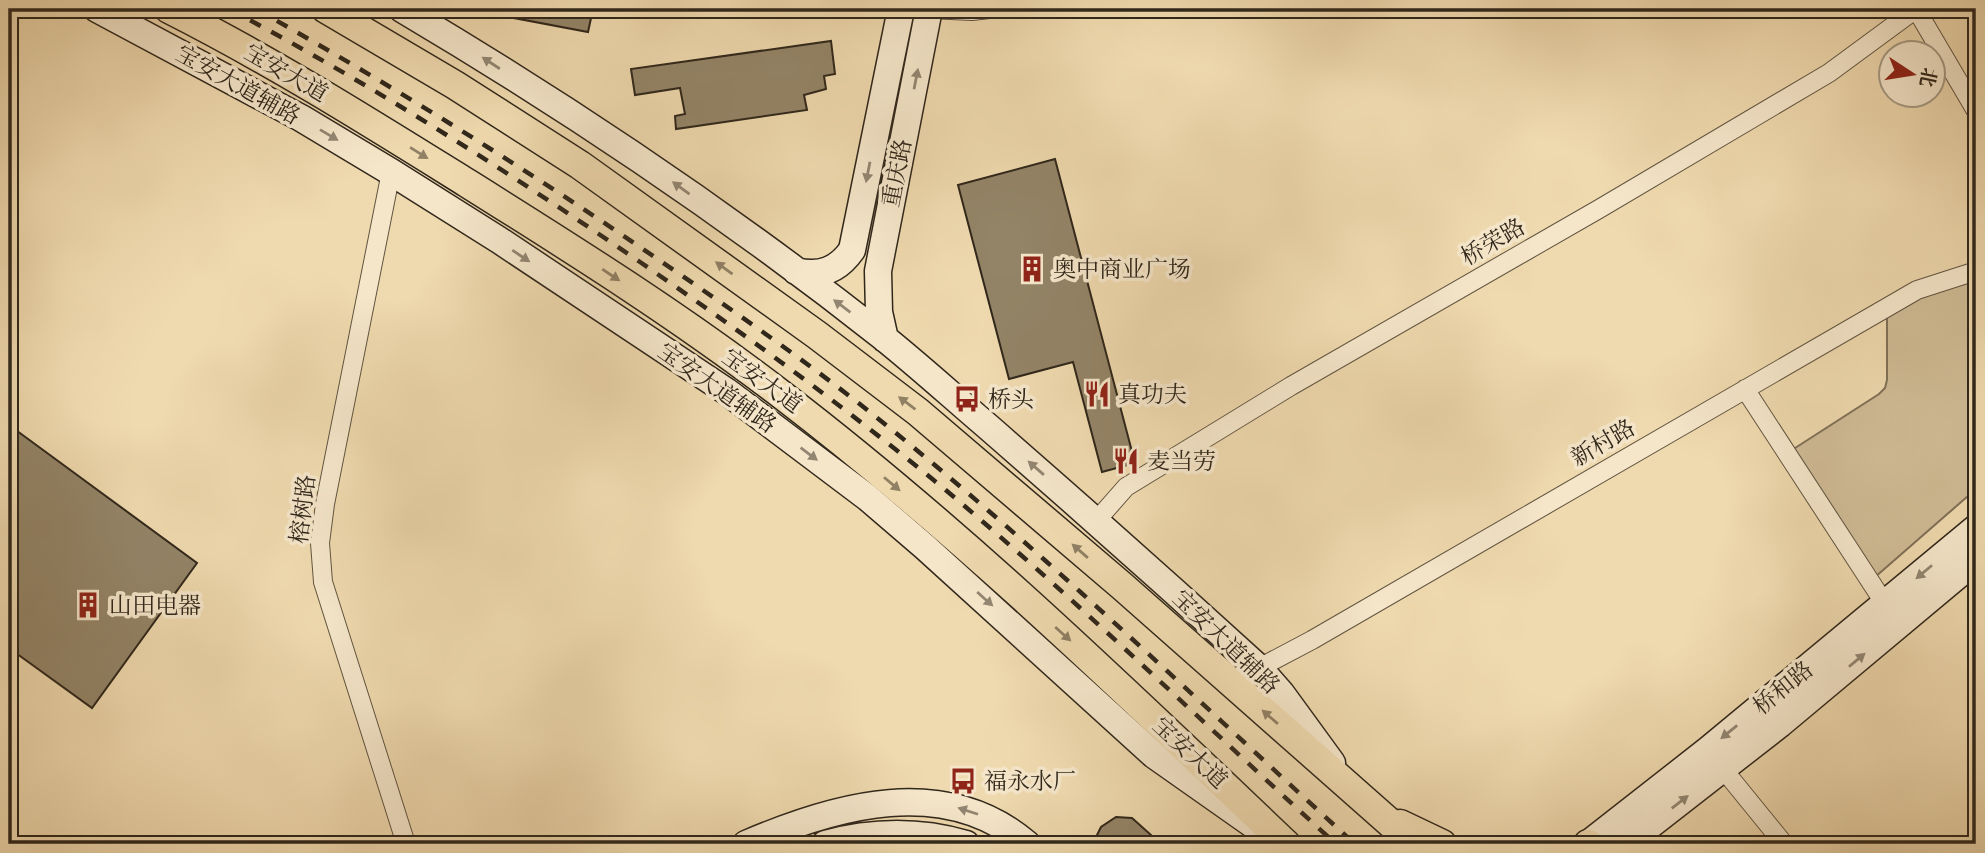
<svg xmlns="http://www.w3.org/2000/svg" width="1985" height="853" viewBox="0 0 1985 853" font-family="'IM FELL Double Pica','Noto Serif SC',serif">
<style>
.green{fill:#cfbb95;stroke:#807158;stroke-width:2}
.building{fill:#938467;stroke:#30271b;stroke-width:2}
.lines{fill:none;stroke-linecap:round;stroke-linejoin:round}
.street-casing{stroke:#605440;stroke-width:20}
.secondary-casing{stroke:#30271b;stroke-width:29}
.primary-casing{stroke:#30271b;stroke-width:31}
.street{stroke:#f5e6ca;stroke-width:18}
.secondary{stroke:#f5e6ca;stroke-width:26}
.primary{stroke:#efd9ae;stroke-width:28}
.rail{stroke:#30271b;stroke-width:4.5;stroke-dasharray:12 12;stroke-linecap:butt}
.oneway{fill:#928672}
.oneway2{fill:#908064}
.labels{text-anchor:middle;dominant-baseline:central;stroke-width:7;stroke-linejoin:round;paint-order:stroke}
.street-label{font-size:23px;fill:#30271b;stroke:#f5e6ca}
.poi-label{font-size:23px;fill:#30271b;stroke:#f5e6ca;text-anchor:start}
</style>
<rect width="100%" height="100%" fill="#efd9ae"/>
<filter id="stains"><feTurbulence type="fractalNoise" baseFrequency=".00286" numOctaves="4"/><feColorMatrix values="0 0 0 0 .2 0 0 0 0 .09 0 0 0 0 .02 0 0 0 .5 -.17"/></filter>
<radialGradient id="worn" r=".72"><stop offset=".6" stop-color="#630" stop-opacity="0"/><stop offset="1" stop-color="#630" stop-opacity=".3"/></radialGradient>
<!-- green -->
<path class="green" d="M 1976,276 L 1976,489 L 1874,578 L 1792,450 L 1879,394 L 1885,388 L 1887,380 L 1887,317 L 1919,294 Z"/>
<!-- building -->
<path class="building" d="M 498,9 L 593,9 L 588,32 L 498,15 Z
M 831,41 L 835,74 L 824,76 L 826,89 L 804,95 L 807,110 L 676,129 L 675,116 L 685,114 L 680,88 L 635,95 L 631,69 Z
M 1055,159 L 1135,463 L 1102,472 L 1073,362 L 1009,379 L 958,185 Z
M 9,425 L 197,563 L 92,708 L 9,648 Z
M 1116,817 L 1132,818 L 1161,844 L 1096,844 L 1097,835 L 1101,827 Z"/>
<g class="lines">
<!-- street casing -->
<g class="street-casing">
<path id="street" d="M 929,9 L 972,11 L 989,9
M 1916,9 L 1976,111
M 391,172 L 325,504 L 320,543 L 323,582 L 406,844
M 1745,389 L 1885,604
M 1097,520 L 1126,487 L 1291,386 L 1599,209 L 1829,73 L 1916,9
M 1259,668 L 1312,640 L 1917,290 L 1976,271
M 1723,769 L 1784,844"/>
</g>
<!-- secondary casing -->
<g class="secondary-casing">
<path id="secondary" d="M 97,9 L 301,118 L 391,172 L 499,240 L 726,391 L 868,498 L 925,547 L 1154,755 L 1252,824
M 402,9 C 569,108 731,217 883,337 C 918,365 952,396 986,425 C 1078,505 1169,586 1259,668 L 1281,693 L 1332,763
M 796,271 C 820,277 838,270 852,250 L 901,9
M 885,339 L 879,312 L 878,271 L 929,9
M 746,844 C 836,805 945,774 1027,844
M 825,844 C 873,831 918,830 966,844
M 1588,844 L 1708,750 L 1976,528
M 1626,844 L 1780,724 L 1976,560"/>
</g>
<!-- primary casing -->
<g class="primary-casing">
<path id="primary" d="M 169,9 C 272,61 369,122 467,183 C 574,250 682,318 782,395 C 961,532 1123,689 1286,844
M 326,9 L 455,85 L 580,165 L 817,335 L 918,412 L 1122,586 L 1414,844
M 1400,824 L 1442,844
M 1588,844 L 1589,844"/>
</g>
<!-- street -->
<use href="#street" class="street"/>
<!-- secondary -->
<use href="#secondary" class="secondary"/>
<!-- primary -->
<use href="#primary" class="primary"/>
<!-- rail -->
<path class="rail" d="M 229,9 C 371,84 507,171 640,262 C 743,333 845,407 942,487 C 1078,601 1205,725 1336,844
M 256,9 C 400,90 539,177 675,271 C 738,314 801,358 861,405 C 1034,542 1192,696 1355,844"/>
</g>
<!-- one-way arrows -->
<defs><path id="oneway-solid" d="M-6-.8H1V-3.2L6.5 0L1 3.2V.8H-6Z" transform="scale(1.75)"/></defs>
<g class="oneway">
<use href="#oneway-solid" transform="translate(491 63) rotate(-147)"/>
<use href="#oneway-solid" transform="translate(916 79) rotate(-79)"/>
<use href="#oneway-solid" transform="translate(329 135) rotate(31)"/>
<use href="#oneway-solid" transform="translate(868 172) rotate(101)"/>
<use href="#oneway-solid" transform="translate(681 188) rotate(-144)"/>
<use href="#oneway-solid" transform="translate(521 256) rotate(34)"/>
<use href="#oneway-solid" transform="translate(842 306) rotate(-143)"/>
<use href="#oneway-solid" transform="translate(809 454) rotate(37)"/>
<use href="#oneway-solid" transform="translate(1036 468) rotate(-139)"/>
<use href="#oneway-solid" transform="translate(1924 572) rotate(140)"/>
<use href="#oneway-solid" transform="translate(985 599) rotate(42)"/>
<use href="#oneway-solid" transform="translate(1857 660) rotate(-40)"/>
<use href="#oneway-solid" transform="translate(1729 732) rotate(141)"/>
<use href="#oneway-solid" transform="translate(1680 802) rotate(-38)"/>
<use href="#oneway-solid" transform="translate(968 811) rotate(-162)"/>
</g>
<g class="oneway2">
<use href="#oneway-solid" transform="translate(419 153) rotate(32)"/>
<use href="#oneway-solid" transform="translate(724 268) rotate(-144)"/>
<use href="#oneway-solid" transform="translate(611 275) rotate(34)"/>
<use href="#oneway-solid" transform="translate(907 403) rotate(-143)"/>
<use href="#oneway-solid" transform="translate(892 484) rotate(40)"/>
<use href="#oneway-solid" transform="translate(1080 551) rotate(-139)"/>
<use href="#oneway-solid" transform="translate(1063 634) rotate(42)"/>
<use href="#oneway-solid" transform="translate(1270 717) rotate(-139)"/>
</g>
<!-- icons -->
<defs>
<g id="building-bare" transform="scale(2.1)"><path d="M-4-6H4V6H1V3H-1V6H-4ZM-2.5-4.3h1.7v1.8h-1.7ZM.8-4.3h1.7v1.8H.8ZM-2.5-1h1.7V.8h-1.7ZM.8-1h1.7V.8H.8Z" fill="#8f2418" stroke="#f5e6ca" stroke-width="2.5" paint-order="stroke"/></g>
<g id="restaurant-bare" transform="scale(2.1)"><path d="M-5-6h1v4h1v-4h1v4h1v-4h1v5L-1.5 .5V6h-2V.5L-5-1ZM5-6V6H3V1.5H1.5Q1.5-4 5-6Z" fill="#8f2418" stroke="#f5e6ca" stroke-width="2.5" paint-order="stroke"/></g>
<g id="bus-bare" transform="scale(2.1)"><path d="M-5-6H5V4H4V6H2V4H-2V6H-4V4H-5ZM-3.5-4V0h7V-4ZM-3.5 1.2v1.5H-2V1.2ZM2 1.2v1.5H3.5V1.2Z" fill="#8f2418" stroke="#f5e6ca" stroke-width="2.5" paint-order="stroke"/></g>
</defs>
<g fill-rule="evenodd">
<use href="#building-bare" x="1032" y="269"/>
<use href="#restaurant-bare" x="1097" y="394"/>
<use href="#bus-bare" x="967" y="399"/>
<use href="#restaurant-bare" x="1126" y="461"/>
<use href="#building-bare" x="88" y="605"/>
<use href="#bus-bare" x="963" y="781"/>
</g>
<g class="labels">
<!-- street labels -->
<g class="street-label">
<text transform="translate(286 73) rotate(30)">宝安大道</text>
<text transform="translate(238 85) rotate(29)">宝安大道辅路</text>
<text transform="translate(897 173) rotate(-79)">重庆路</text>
<text transform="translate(1493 242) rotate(-30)">桥荣路</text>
<text transform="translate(762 381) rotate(36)">宝安大道</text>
<text transform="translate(717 388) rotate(35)">宝安大道辅路</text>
<text transform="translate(1603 443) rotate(-30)">新村路</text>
<text transform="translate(303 509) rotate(-83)">榕树路</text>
<text transform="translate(1226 642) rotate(44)">宝安大道辅路</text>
<text transform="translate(1783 688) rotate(-39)">桥和路</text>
<text transform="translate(1190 753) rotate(43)">宝安大道</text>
</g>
<!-- poi labels -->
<g class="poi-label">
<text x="1053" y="269">奥中商业广场</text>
<text x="1118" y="394">真功夫</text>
<text x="988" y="399">桥头</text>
<text x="1147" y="461">麦当劳</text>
<text x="109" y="605">山田电器</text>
<text x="984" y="781">福永水厂</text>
</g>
</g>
<!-- margin -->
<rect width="1985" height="853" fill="none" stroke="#efd9ae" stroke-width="35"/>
<rect x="10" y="10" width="1964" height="832" fill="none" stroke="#30271b" stroke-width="3.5"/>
<rect x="18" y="18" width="1950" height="818" fill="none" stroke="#30271b" stroke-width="2"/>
<!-- north arrow -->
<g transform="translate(1912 74) rotate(102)"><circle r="33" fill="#f5e6ca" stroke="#a69a84" stroke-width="2"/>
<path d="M0-5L12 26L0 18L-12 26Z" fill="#8f2418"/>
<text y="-10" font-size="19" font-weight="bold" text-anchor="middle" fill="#30271b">北</text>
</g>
<rect width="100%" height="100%" filter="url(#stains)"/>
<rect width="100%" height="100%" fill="url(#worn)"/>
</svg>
